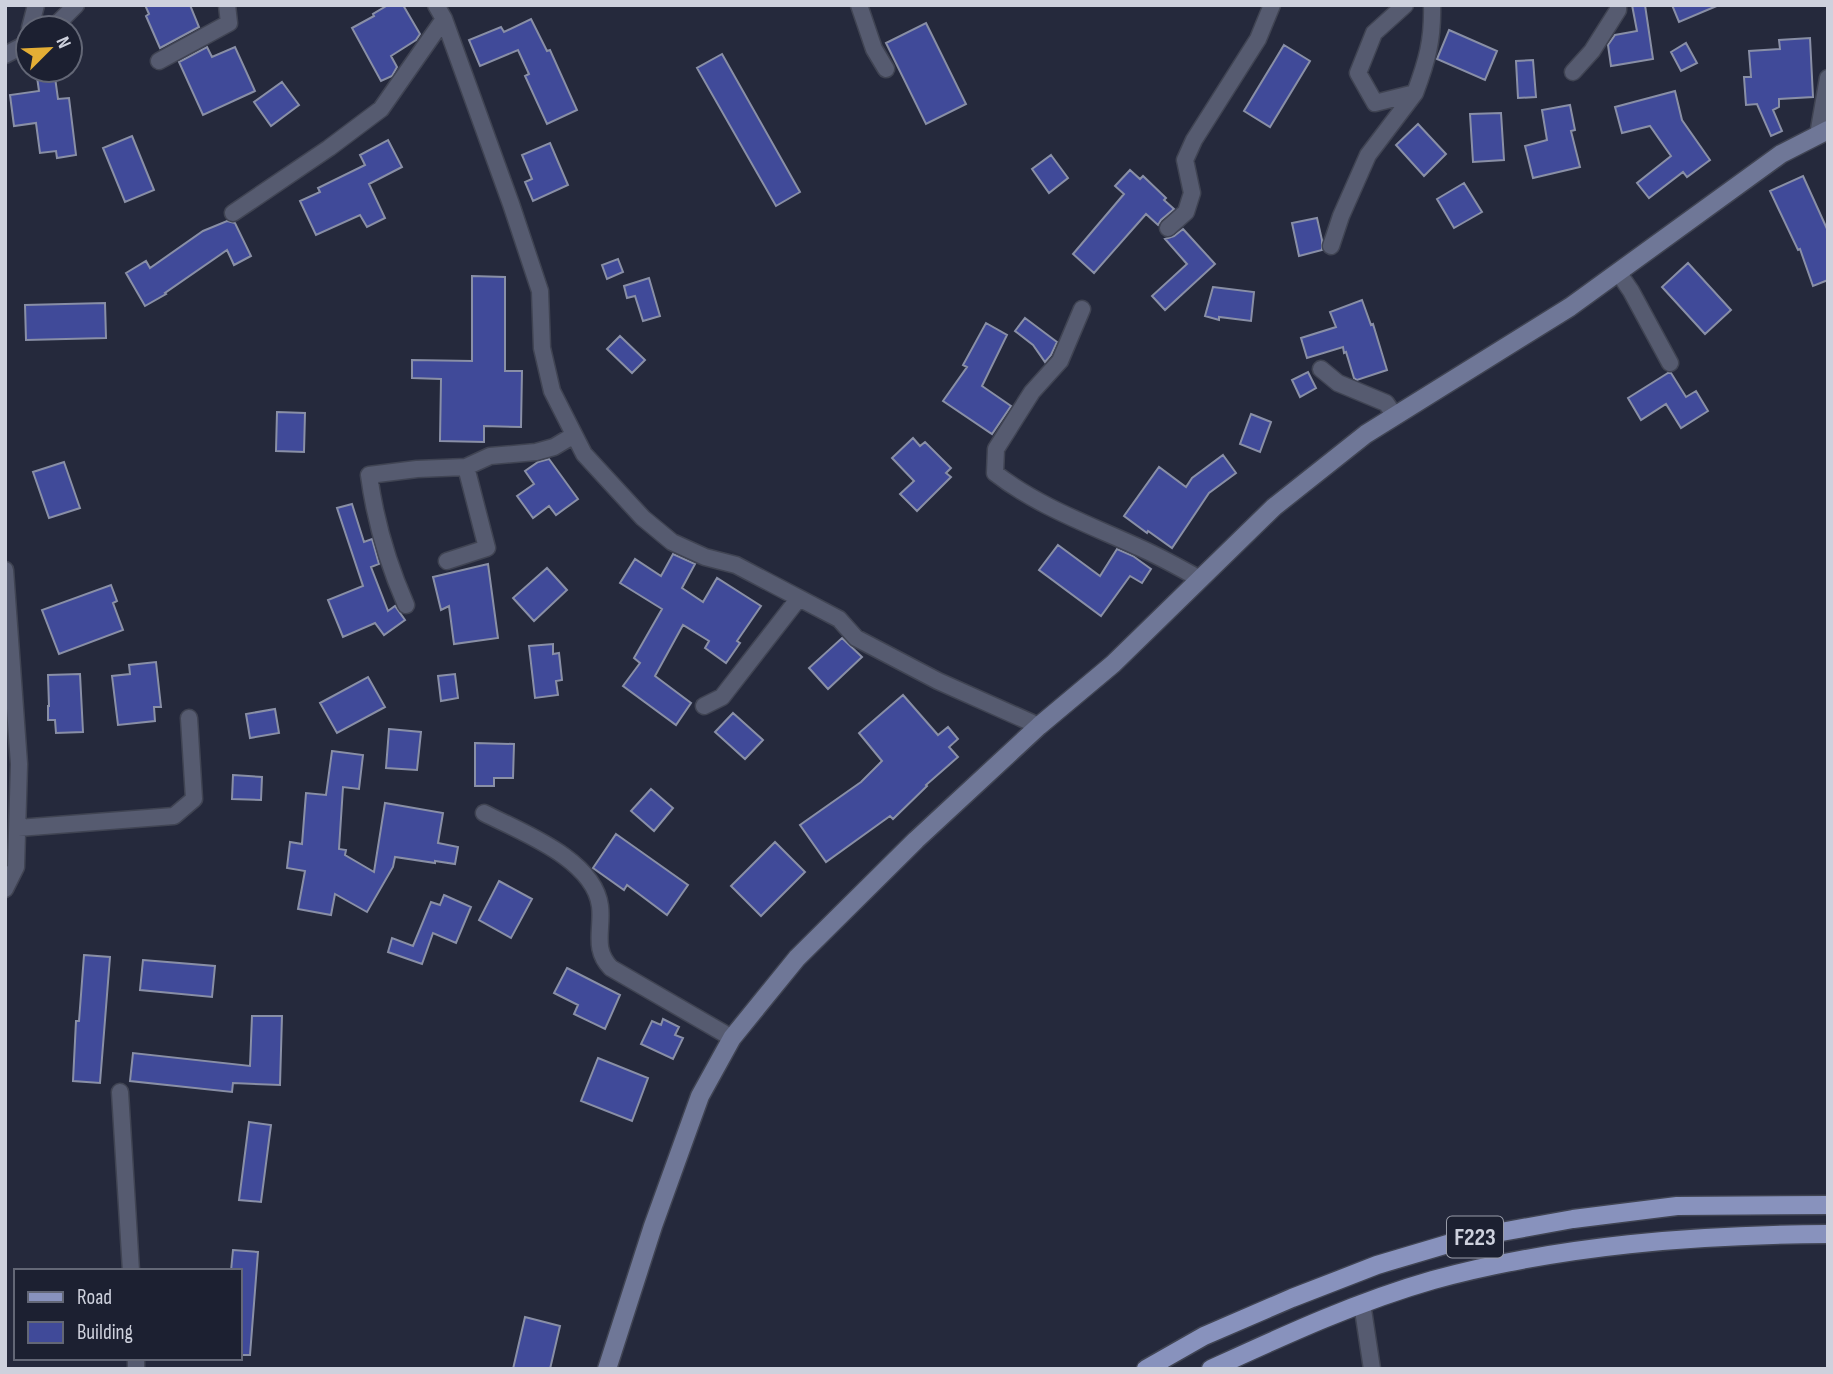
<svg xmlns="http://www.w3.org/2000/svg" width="1833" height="1374" viewBox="0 0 1833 1374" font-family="'Sofia Sans Condensed',sans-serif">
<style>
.building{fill:#404a99;stroke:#898fa6;stroke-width:2}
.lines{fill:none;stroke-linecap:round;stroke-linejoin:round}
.street-casing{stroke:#404453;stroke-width:19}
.secondary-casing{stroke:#404453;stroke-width:21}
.primary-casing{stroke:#404453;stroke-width:21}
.street{stroke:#565b70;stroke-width:16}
.secondary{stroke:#6f7797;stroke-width:18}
.primary{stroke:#8892bd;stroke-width:18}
.labels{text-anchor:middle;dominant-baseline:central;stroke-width:7;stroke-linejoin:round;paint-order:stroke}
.shield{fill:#1c2031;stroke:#999ca9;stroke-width:2}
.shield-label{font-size:24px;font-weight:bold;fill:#ced1dd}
</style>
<rect width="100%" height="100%" fill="#25293c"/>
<!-- building -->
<path class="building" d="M 145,5 L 190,5 L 199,27 L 160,48 L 146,16 L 149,14 Z
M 388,5 L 403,5 L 420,34 L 416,40 L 391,56 L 397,67 L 392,76 L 381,81 L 352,28 L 374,16 L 373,14 Z
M 1632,5 L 1645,5 L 1653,59 L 1611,66 L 1608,45 L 1615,35 L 1637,31 Z
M 1672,5 L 1719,5 L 1679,22 Z
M 531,19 L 547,51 L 550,50 L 577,110 L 547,124 L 525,76 L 529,74 L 518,50 L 480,66 L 469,40 L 501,27 L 504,32 Z
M 926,23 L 966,104 L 926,124 L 886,43 Z
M 1449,30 L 1497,51 L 1485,80 L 1437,59 Z
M 1810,38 L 1813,97 L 1779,99 L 1779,107 L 1773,110 L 1782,131 L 1771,136 L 1757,104 L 1746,105 L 1744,77 L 1751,77 L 1749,51 L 1780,49 L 1779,40 Z
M 1686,43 L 1697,63 L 1681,71 L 1671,52 Z
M 1284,45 L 1310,61 L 1270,127 L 1244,111 Z
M 207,47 L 212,57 L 235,47 L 255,91 L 203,115 L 179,62 Z
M 722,54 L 800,192 L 776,206 L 697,68 Z
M 1533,60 L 1536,97 L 1518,98 L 1516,61 Z
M 36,70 L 54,70 L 58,99 L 69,98 L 76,155 L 57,158 L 56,151 L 40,153 L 36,123 L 14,126 L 10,95 L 39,91 Z
M 282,82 L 299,105 L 271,126 L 254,102 Z
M 1675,91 L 1682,120 L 1710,160 L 1687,177 L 1683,172 L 1649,198 L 1637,183 L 1671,156 L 1650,126 L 1622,133 L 1615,107 Z
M 1570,105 L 1575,130 L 1571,131 L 1580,167 L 1533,178 L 1525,146 L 1547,140 L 1542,110 Z
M 1501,113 L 1504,160 L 1473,162 L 1470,114 Z
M 1418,124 L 1446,154 L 1424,176 L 1396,145 Z
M 132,136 L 154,190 L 125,202 L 103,148 Z
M 388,140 L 402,167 L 369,184 L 385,218 L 367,227 L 360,215 L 316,235 L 300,201 L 320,192 L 318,188 L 365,165 L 360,155 Z
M 550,143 L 568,185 L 533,201 L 525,182 L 532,179 L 522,155 Z
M 1051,155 L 1068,178 L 1049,193 L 1032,169 Z
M 1130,170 L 1140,179 L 1143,176 L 1166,198 L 1164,200 L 1174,209 L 1161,220 L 1158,225 L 1146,214 L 1094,273 L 1073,254 L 1124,194 L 1115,186 Z
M 1803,176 L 1828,231 L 1828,280 L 1813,286 L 1800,249 L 1798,250 L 1770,191 Z
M 1464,183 L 1482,212 L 1454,228 L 1437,199 Z
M 1317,218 L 1322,240 L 1322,250 L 1299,256 L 1292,223 Z
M 227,221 L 235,223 L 251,256 L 234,265 L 227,250 L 165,293 L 166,294 L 145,306 L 126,273 L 146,261 L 150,268 L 203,231 Z
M 1183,229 L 1215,264 L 1165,310 L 1152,296 L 1187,264 L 1165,239 L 1174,236 Z
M 618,259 L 623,272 L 607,279 L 602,265 Z
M 1688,263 L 1731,310 L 1705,334 L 1662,287 Z
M 472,276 L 505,277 L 505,371 L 522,371 L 521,427 L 484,426 L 484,442 L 440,441 L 441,379 L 412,378 L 412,360 L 472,361 Z
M 649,278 L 660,316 L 643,321 L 635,296 L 627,298 L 624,286 Z
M 1213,287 L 1254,292 L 1251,321 L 1219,317 L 1219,320 L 1205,316 Z
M 1362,300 L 1371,325 L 1373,324 L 1387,370 L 1357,380 L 1354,378 L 1346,352 L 1344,353 L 1343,347 L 1307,358 L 1301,338 L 1336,327 L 1330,312 Z
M 105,303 L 106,338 L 26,340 L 25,305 Z
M 1025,318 L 1057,342 L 1051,355 L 1045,362 L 1033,345 L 1015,331 Z
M 986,323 L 1007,335 L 982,386 L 1011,406 L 992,434 L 943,401 L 967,367 L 963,365 Z
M 620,336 L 645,360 L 632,373 L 607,349 Z
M 1308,372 L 1316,388 L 1300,397 L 1292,380 Z
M 1668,373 L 1671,373 L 1686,397 L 1696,391 L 1708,411 L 1681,428 L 1666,404 L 1641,420 L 1628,398 Z
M 277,412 L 305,413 L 304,452 L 276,451 Z
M 1251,414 L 1271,422 L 1260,452 L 1240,444 Z
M 913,438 L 920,446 L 925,442 L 951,468 L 946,473 L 951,477 L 917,511 L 900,494 L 914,481 L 892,458 Z
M 1223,455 L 1236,473 L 1209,493 L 1172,548 L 1148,531 L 1147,533 L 1124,516 L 1159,467 L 1186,487 L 1192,478 Z
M 549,459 L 578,499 L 556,515 L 549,506 L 533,518 L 517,496 L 534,484 L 525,471 L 538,462 Z
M 64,462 L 80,508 L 49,518 L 33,472 Z
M 352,504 L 364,542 L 372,539 L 379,564 L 371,567 L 388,611 L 395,606 L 405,620 L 384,635 L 375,623 L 343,637 L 328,600 L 363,586 L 337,508 Z
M 1058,545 L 1100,576 L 1117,549 L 1133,556 L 1151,569 L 1142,583 L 1130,576 L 1101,616 L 1039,570 Z
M 673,554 L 695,564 L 682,588 L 703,602 L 717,578 L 761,606 L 737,641 L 740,643 L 726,663 L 705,648 L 709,641 L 683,625 L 655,676 L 691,703 L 676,725 L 623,686 L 640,663 L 634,658 L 662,609 L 620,583 L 635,559 L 661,576 Z
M 488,564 L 498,638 L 454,644 L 449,606 L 441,610 L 433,577 Z
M 547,568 L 567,590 L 534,621 L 513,598 Z
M 111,585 L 117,601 L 113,603 L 123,630 L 59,654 L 42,610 Z
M 842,638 L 862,657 L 828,689 L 809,668 Z
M 553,644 L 553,654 L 559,653 L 562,680 L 556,681 L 558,695 L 535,698 L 529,646 Z
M 156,662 L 161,707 L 154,707 L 155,721 L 118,725 L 112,676 L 130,674 L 129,665 Z
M 80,674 L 83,732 L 56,733 L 55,720 L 48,720 L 48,706 L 49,706 L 48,675 Z
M 455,674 L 458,698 L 441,701 L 438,676 Z
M 368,677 L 385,707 L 337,733 L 320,703 Z
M 903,695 L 938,735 L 948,727 L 958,739 L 949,747 L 958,757 L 926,785 L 927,786 L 893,819 L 890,816 L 826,862 L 800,825 L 861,782 L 882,761 L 859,733 Z
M 275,709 L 279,733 L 250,738 L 246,714 Z
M 733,713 L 763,740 L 745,759 L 715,732 Z
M 389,729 L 421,732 L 417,770 L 386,768 Z
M 475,743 L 514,744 L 513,778 L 494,778 L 494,786 L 475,786 Z
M 332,751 L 363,755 L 359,789 L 343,787 L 339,849 L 346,850 L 345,855 L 374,872 L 385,803 L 443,813 L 438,843 L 458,847 L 455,864 L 435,861 L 435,863 L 395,857 L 393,867 L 367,912 L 335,894 L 331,915 L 298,909 L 305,871 L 287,868 L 290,842 L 302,844 L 306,793 L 326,795 Z
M 233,775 L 262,777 L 261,800 L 232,799 Z
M 651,789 L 673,808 L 654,831 L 631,811 Z
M 616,834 L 688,885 L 667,915 L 627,885 L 624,890 L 593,868 Z
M 775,842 L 805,872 L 761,916 L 731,886 Z
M 499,881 L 532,899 L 511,938 L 479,920 Z
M 444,895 L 471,907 L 456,943 L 433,933 L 422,964 L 388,952 L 392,938 L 413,946 L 431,902 L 440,905 Z
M 84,955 L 110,957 L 100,1083 L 73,1081 L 76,1021 L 79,1021 Z
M 143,960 L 215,966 L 212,997 L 140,990 Z
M 567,968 L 620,995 L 605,1029 L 574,1014 L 578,1005 L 554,993 Z
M 252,1016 L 282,1016 L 280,1085 L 233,1083 L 232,1092 L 130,1081 L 133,1053 L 250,1066 Z
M 663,1019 L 679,1027 L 675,1035 L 683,1038 L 673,1059 L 641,1044 L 652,1021 L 661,1025 Z
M 598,1058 L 648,1078 L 632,1121 L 581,1101 Z
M 249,1122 L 271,1125 L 261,1202 L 239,1200 Z
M 233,1250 L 258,1252 L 250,1355 L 240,1355 L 240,1271 L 231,1271 Z
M 525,1317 L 560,1326 L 550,1369 L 513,1369 Z"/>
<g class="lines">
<!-- street casing -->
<g class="street-casing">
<path id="street" d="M 436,5 L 444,19 L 511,204 L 540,291 L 542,348 L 552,391 L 584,454 L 643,518 L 672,542 L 705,557 L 736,565 L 839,619 L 856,638 L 938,681 L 1039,726
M 859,5 L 874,49 L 886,69
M 1405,5 L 1374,33 L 1358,73 L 1375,103 L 1415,93 C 1427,61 1433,40 1432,5
M 30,28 L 36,5
M 53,28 L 76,5
M 5,55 L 28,43
M 159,61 L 229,23 L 227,5
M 1573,72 L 1592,51 L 1618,10 L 1618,5
M 1818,135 L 1828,78
M 233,213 L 329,148 L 381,109 L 444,19
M 1168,228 L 1186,212 L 1192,193 L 1185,160 L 1194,140 L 1258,39 L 1272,5
M 1331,246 L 1341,216 L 1368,155 L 1415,93
M 1618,272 L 1631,291 L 1670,363
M 1082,309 L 1060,361 L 1032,392 L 996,449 L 995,473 C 1037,506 1090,525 1138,547 C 1159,556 1180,568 1200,579
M 1321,369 L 1338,383 L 1386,403 L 1395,416
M 447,561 L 487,548 L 466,467 L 490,456 L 536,452 L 554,447 L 574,435
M 5,570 L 19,764 L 16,867 L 5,889
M 406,605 C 388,564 375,520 369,475 L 417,469 L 466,467
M 704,706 L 722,697 L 799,598
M 484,813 C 521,832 594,859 600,906 C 603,929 592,949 611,968 L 732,1038
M 18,828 L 174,816 L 194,799 L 189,718
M 120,1092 L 131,1271
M 1362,1303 L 1372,1369
M 136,1358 L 136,1369"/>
</g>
<!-- secondary casing -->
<g class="secondary-casing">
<path id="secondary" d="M 607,1369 L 653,1226 L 700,1096 L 732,1038 L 797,958 L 916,840 L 1039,726 L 1113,664 L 1274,507 L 1366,434 L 1570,307 L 1781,154 L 1828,130"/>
</g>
<!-- primary casing -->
<g class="primary-casing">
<path id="primary" d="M 1146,1369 L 1204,1336 L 1292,1298 L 1377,1265 L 1468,1238 L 1573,1219 L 1677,1206 L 1828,1205
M 1211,1369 C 1283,1336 1356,1302 1433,1280 C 1562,1245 1695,1235 1828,1234"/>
</g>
<!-- street -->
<use href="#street" class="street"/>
<!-- secondary -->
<use href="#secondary" class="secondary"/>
<!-- primary -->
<use href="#primary" class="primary"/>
</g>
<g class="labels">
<!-- shield labels -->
<rect class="shield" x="1447" y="1216.5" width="56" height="41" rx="5"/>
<g class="shield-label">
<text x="1475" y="1237">F223</text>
</g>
</g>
<!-- border -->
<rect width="1833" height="1374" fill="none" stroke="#ced1dd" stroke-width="14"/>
<!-- legend -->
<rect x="14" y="1269" width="228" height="91" fill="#1c2031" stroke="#636776" stroke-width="2"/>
<rect x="28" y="1292" width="35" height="10" fill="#8892bd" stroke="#636776" stroke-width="2"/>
<text x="77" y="1304" font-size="21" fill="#ced1dd">Road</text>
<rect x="28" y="1322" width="35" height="21" fill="#404a99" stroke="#636776" stroke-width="2"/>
<text x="77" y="1339" font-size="21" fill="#ced1dd">Building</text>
<!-- north arrow -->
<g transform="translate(49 49) rotate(66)"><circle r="33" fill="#1c2031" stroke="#636776" stroke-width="2"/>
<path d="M0-5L12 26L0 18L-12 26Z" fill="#e4ae35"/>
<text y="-10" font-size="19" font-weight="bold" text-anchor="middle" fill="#ced1dd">N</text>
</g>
</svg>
